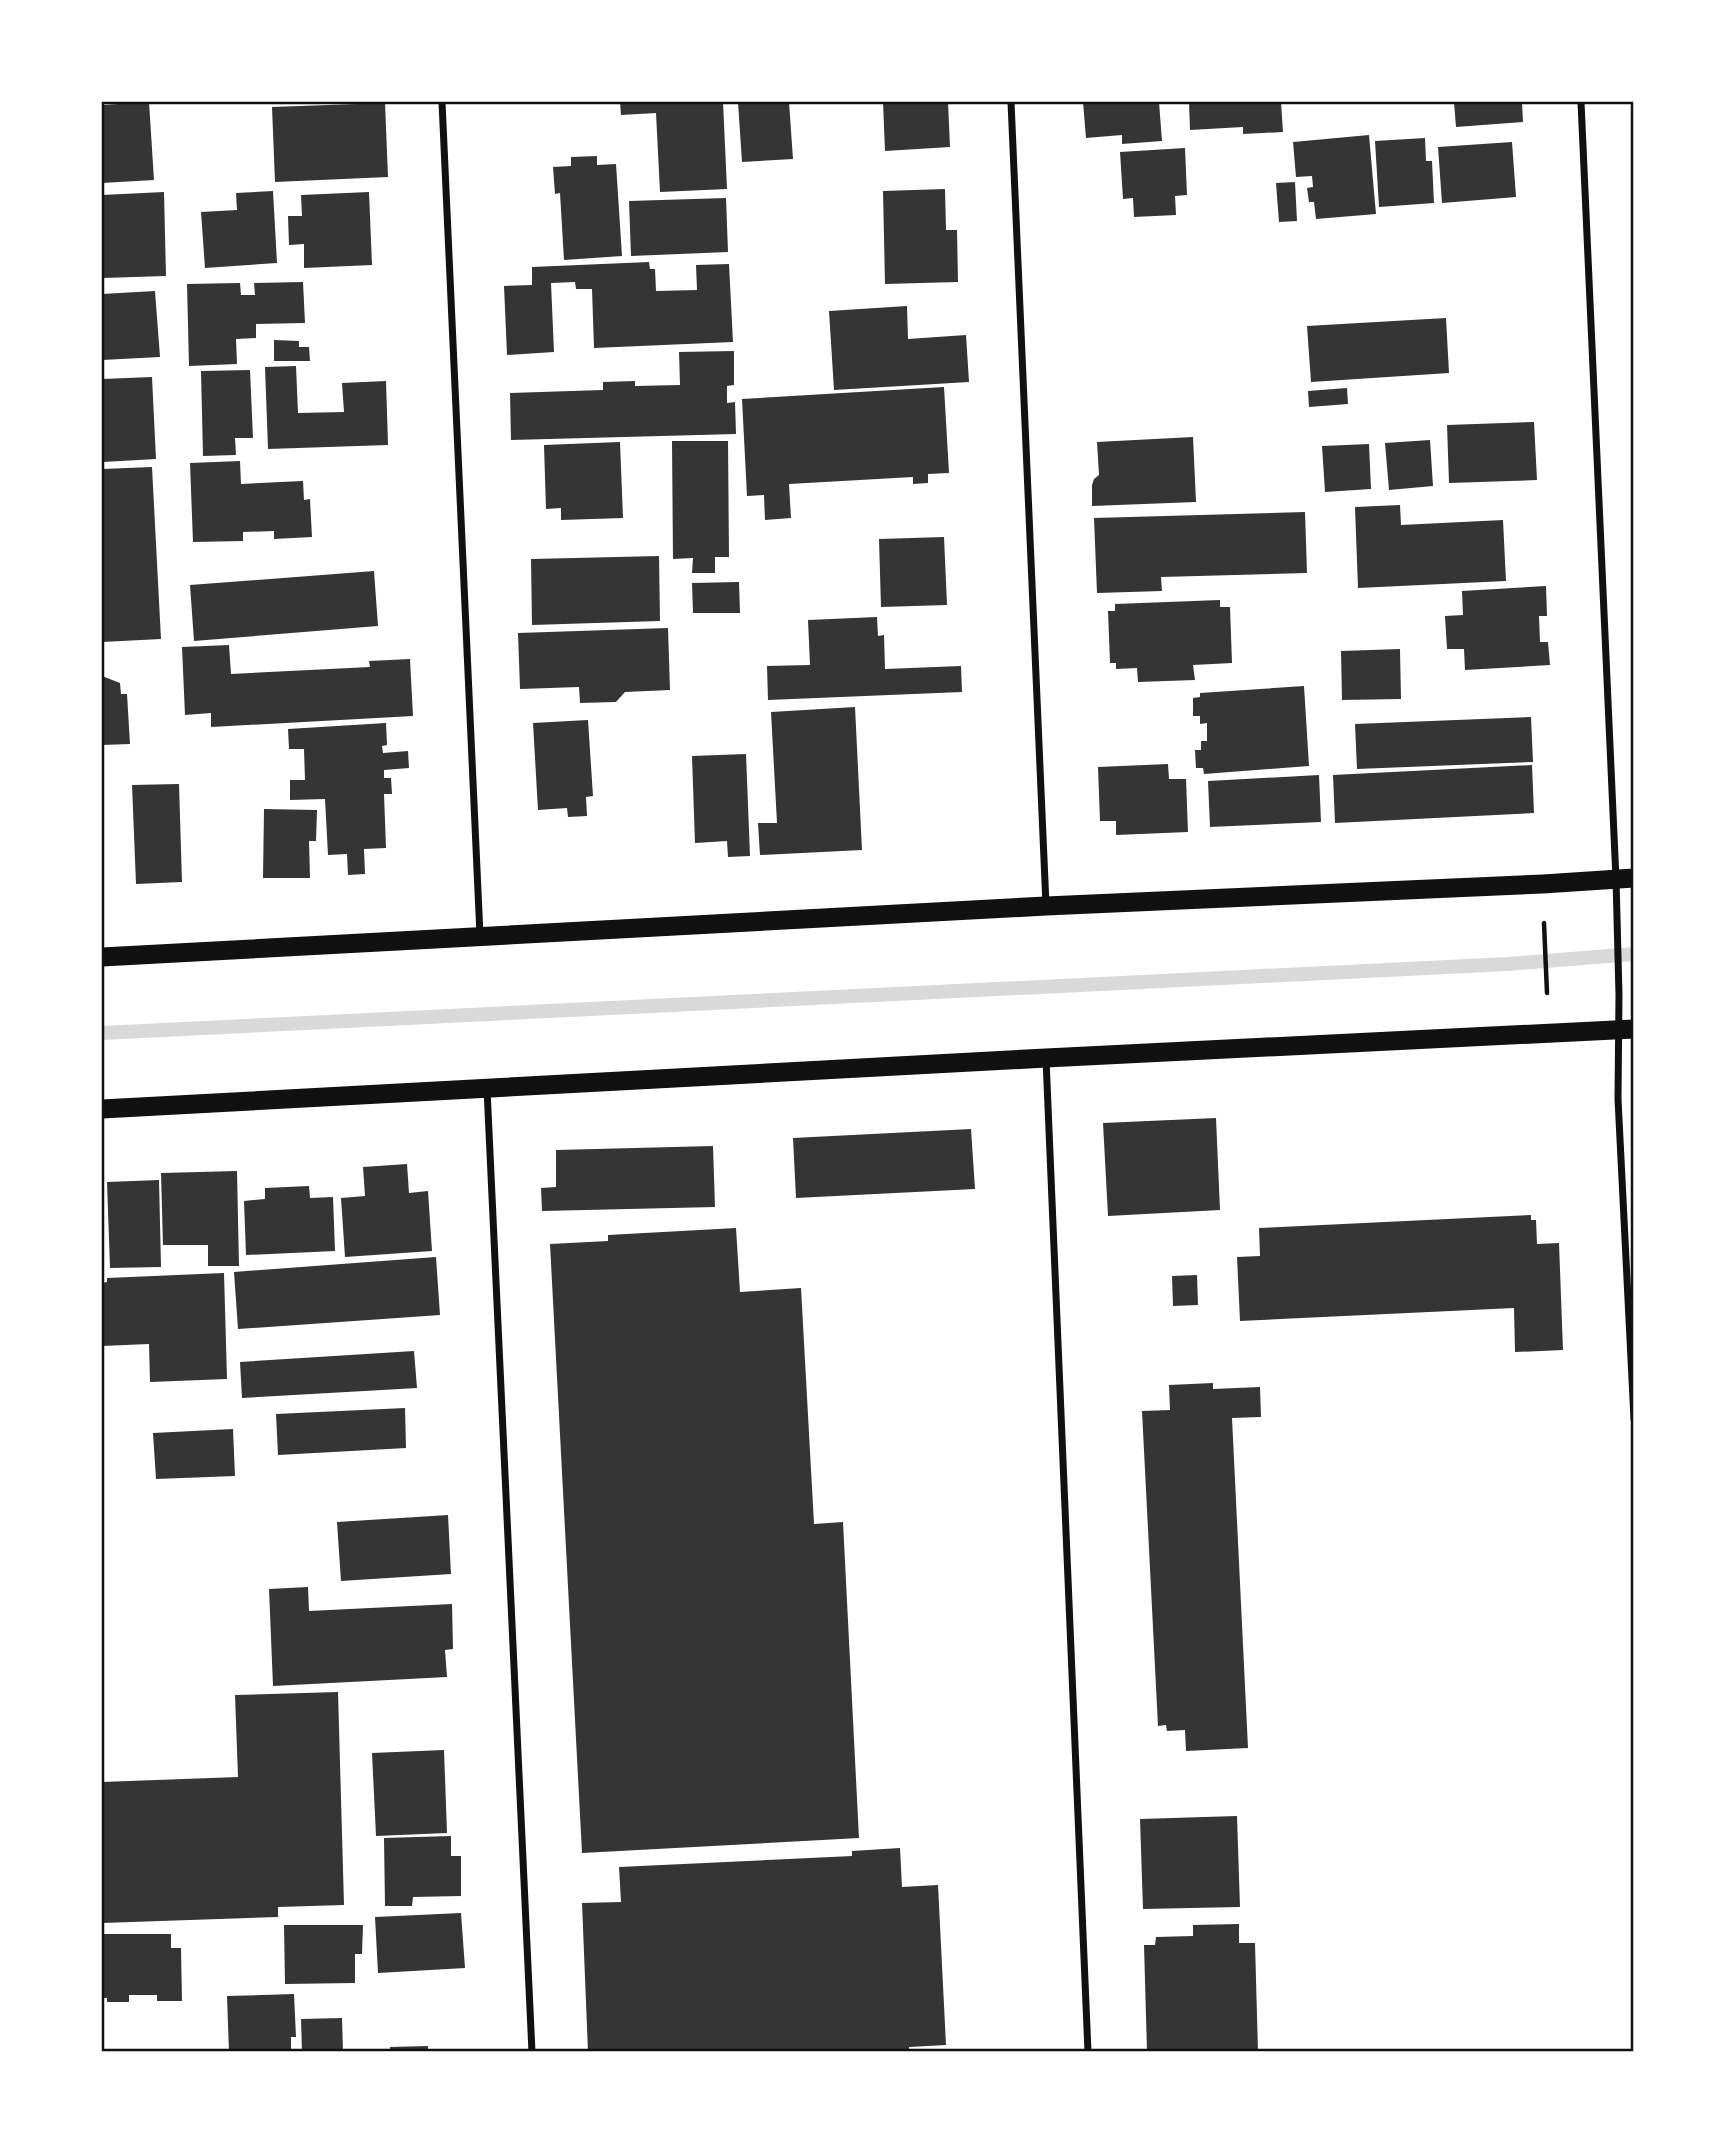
<svg xmlns="http://www.w3.org/2000/svg" width="1735" height="2153" viewBox="0 0 1735 2153" font-family="'Roboto Condensed',sans-serif">
<style>
.lines{fill:none;stroke-linecap:round;stroke-linejoin:round}
.stream{stroke:#d9d9d9;stroke-width:14}
.building{fill:#353535}
.path{stroke:#111;stroke-width:4.5}
.minor{stroke:#111;stroke-width:7}
.trunk{stroke:#111;stroke-width:19}
.neatline{fill:none;stroke:#111;stroke-width:2.5}
</style>
<rect width="100%" height="100%" fill="#fff"/>
<g class="lines">
<!-- stream -->
<path class="stream" d="M 102,1033 L 1508,964 L 1634,954"/>
</g>
<!-- building -->
<path class="building" d="M 149,102 L 154,180 L 102,183 L 102,105 Z
M 620,102 L 723,102 L 727,189 L 660,192 L 656,113 L 621,115 Z
M 738,102 L 789,102 L 793,159 L 742,162 Z
M 883,102 L 948,102 L 950,147 L 885,151 Z
M 1083,102 L 1159,102 L 1162,141 L 1122,144 L 1122,135 L 1086,138 Z
M 1189,102 L 1281,102 L 1283,132 L 1243,134 L 1243,127 L 1190,130 Z
M 1454,102 L 1522,102 L 1523,122 L 1456,127 Z
M 385,103 L 388,177 L 275,182 L 272,107 Z
M 1369,135 L 1376,214 L 1316,219 L 1314,202 L 1309,202 L 1307,188 L 1313,187 L 1312,176 L 1296,177 L 1293,142 Z
M 1425,138 L 1426,161 L 1432,161 L 1434,203 L 1379,207 L 1375,141 Z
M 1512,142 L 1516,197 L 1442,203 L 1438,147 Z
M 1185,148 L 1187,195 L 1175,196 L 1176,215 L 1134,217 L 1133,198 L 1123,199 L 1120,152 Z
M 597,156 L 597,165 L 616,164 L 622,256 L 564,260 L 560,193 L 555,194 L 553,167 L 571,166 L 571,157 Z
M 1295,182 L 1297,221 L 1279,222 L 1276,183 Z
M 945,189 L 946,230 L 957,230 L 958,282 L 885,284 L 883,191 Z
M 273,191 L 277,263 L 205,268 L 201,212 L 237,210 L 236,193 Z
M 164,192 L 166,276 L 103,278 L 102,195 Z
M 369,192 L 372,265 L 304,268 L 304,244 L 289,245 L 288,216 L 302,216 L 301,195 Z
M 726,198 L 728,252 L 631,256 L 629,201 Z
M 649,262 L 650,269 L 655,269 L 656,291 L 697,290 L 696,265 L 729,264 L 733,342 L 594,348 L 592,289 L 576,289 L 575,282 L 551,283 L 554,352 L 507,355 L 504,286 L 532,285 L 532,267 Z
M 303,282 L 305,323 L 256,324 L 256,338 L 236,339 L 237,364 L 189,366 L 187,284 L 240,283 L 241,295 L 255,295 L 254,283 Z
M 155,291 L 160,357 L 102,360 L 102,294 Z
M 907,306 L 908,339 L 966,335 L 969,382 L 834,390 L 829,311 Z
M 1446,318 L 1449,373 L 1311,382 L 1307,326 Z
M 274,340 L 299,341 L 299,347 L 309,347 L 310,361 L 274,361 Z
M 734,351 L 734,385 L 727,386 L 727,403 L 735,402 L 736,434 L 511,440 L 510,393 L 603,390 L 603,382 L 635,381 L 635,386 L 680,385 L 679,352 Z
M 296,366 L 298,413 L 344,412 L 342,383 L 386,381 L 388,445 L 268,449 L 265,367 Z
M 250,370 L 253,438 L 235,438 L 236,455 L 203,456 L 201,371 Z
M 152,377 L 156,459 L 103,462 L 102,379 Z
M 944,387 L 949,473 L 928,474 L 928,483 L 913,484 L 913,477 L 789,484 L 791,518 L 765,520 L 764,495 L 747,496 L 742,399 Z
M 1347,388 L 1348,404 L 1309,407 L 1308,391 Z
M 1534,422 L 1537,480 L 1449,483 L 1447,425 Z
M 1193,437 L 1196,502 L 1092,506 L 1092,485 L 1094,479 L 1099,475 L 1097,442 Z
M 1430,440 L 1433,486 L 1389,490 L 1385,443 Z
M 672,441 L 728,441 L 729,557 L 715,557 L 715,573 L 692,573 L 693,558 L 673,559 Z
M 620,442 L 623,518 L 561,520 L 561,508 L 546,509 L 544,445 Z
M 1369,444 L 1371,489 L 1325,492 L 1322,446 Z
M 240,461 L 241,484 L 303,481 L 304,500 L 310,499 L 312,537 L 274,539 L 274,531 L 243,532 L 243,541 L 193,542 L 190,463 Z
M 152,467 L 161,639 L 102,642 L 102,469 Z
M 1400,505 L 1401,525 L 1503,520 L 1506,581 L 1358,588 L 1355,507 Z
M 1305,512 L 1307,573 L 1161,577 L 1162,591 L 1097,593 L 1094,518 Z
M 944,537 L 947,605 L 881,607 L 879,539 Z
M 659,556 L 660,621 L 532,625 L 531,559 Z
M 374,571 L 378,626 L 194,641 L 190,585 Z
M 739,582 L 740,613 L 693,613 L 692,583 Z
M 1546,586 L 1547,616 L 1539,616 L 1540,642 L 1548,642 L 1550,665 L 1465,670 L 1464,649 L 1447,649 L 1445,616 L 1463,615 L 1462,591 Z
M 1220,600 L 1220,607 L 1230,607 L 1232,663 L 1193,665 L 1195,680 L 1138,682 L 1137,668 L 1116,669 L 1116,663 L 1110,663 L 1108,611 L 1115,611 L 1115,604 Z
M 877,617 L 878,636 L 884,635 L 885,669 L 961,666 L 962,692 L 768,700 L 767,666 L 810,665 L 808,620 Z
M 668,628 L 670,690 L 625,692 L 616,702 L 580,703 L 579,687 L 520,689 L 518,633 Z
M 229,645 L 231,674 L 370,667 L 369,661 L 410,659 L 413,716 L 211,727 L 211,713 L 185,715 L 182,647 Z
M 1400,649 L 1401,699 L 1342,700 L 1341,651 Z
M 102,676 L 120,683 L 121,694 L 127,694 L 130,744 L 102,745 Z
M 1304,686 L 1309,766 L 1204,774 L 1203,768 L 1196,768 L 1195,750 L 1201,750 L 1201,741 L 1207,741 L 1207,723 L 1200,724 L 1200,716 L 1193,716 L 1193,698 L 1200,697 L 1200,693 Z
M 855,707 L 862,850 L 760,855 L 758,823 L 777,823 L 771,712 Z
M 1531,717 L 1533,762 L 1357,769 L 1355,724 Z
M 588,720 L 593,796 L 586,797 L 587,816 L 568,817 L 567,808 L 538,810 L 533,723 Z
M 386,723 L 387,745 L 382,746 L 383,753 L 408,751 L 409,768 L 384,770 L 384,778 L 391,778 L 392,794 L 384,794 L 386,848 L 364,849 L 365,874 L 348,875 L 347,854 L 328,855 L 325,799 L 290,800 L 290,780 L 305,780 L 304,749 L 289,749 L 288,729 Z
M 746,754 L 750,856 L 728,857 L 727,841 L 695,843 L 692,756 Z
M 1168,764 L 1169,779 L 1186,779 L 1188,832 L 1116,835 L 1116,821 L 1100,821 L 1098,767 Z
M 1532,765 L 1534,813 L 1335,823 L 1333,775 Z
M 1319,775 L 1321,822 L 1210,827 L 1208,781 Z
M 179,784 L 182,882 L 136,884 L 132,785 Z
M 264,809 L 317,810 L 316,841 L 309,841 L 310,878 L 263,878 Z
M 1216,1118 L 1220,1210 L 1108,1216 L 1103,1123 Z
M 971,1129 L 975,1189 L 796,1198 L 793,1138 Z
M 713,1146 L 715,1207 L 542,1211 L 541,1188 L 556,1187 L 556,1150 Z
M 407,1164 L 409,1193 L 428,1191 L 432,1251 L 345,1257 L 341,1198 L 365,1196 L 363,1167 Z
M 237,1171 L 239,1266 L 208,1266 L 208,1245 L 163,1245 L 161,1173 Z
M 159,1180 L 161,1267 L 110,1268 L 107,1182 Z
M 309,1186 L 310,1198 L 333,1197 L 335,1251 L 246,1255 L 244,1201 L 265,1199 L 265,1188 Z
M 1531,1215 L 1531,1220 L 1536,1220 L 1537,1244 L 1559,1243 L 1563,1350 L 1515,1352 L 1514,1308 L 1240,1321 L 1237,1257 L 1260,1256 L 1259,1228 Z
M 736,1228 L 740,1292 L 801,1288 L 814,1524 L 843,1522 L 859,1838 L 582,1853 L 550,1244 L 608,1241 L 608,1235 Z
M 436,1257 L 440,1315 L 238,1329 L 234,1272 Z
M 224,1273 L 227,1379 L 150,1382 L 149,1344 L 102,1346 L 102,1283 L 107,1282 L 107,1278 Z
M 1197,1275 L 1198,1305 L 1173,1306 L 1172,1276 Z
M 414,1351 L 417,1388 L 242,1398 L 240,1362 Z
M 1213,1383 L 1213,1389 L 1260,1387 L 1261,1417 L 1232,1418 L 1248,1748 L 1186,1751 L 1185,1730 L 1167,1731 L 1166,1725 L 1158,1726 L 1142,1411 L 1170,1410 L 1169,1385 Z
M 405,1408 L 406,1448 L 278,1455 L 276,1414 Z
M 233,1429 L 235,1476 L 156,1479 L 153,1433 Z
M 448,1515 L 451,1574 L 341,1581 L 337,1522 Z
M 308,1587 L 309,1611 L 452,1604 L 453,1649 L 445,1650 L 447,1677 L 273,1686 L 269,1589 Z
M 338,1692 L 344,1905 L 278,1907 L 278,1917 L 102,1923 L 102,1782 L 238,1777 L 235,1695 Z
M 444,1750 L 447,1833 L 376,1836 L 372,1753 Z
M 1237,1816 L 1240,1907 L 1143,1909 L 1140,1819 Z
M 451,1836 L 451,1856 L 461,1856 L 461,1896 L 413,1897 L 412,1906 L 385,1906 L 384,1838 Z
M 900,1848 L 902,1887 L 938,1885 L 946,2045 L 909,2047 L 909,2052 L 588,2052 L 582,1903 L 621,1902 L 619,1867 L 852,1856 L 852,1851 Z
M 461,1913 L 465,1968 L 378,1973 L 375,1917 Z
M 1239,1924 L 1239,1943 L 1255,1943 L 1258,2052 L 1147,2052 L 1144,1945 L 1155,1945 L 1156,1937 L 1193,1936 L 1193,1925 Z
M 284,1925 L 363,1925 L 362,1954 L 355,1954 L 355,1983 L 285,1984 Z
M 102,1934 L 171,1934 L 171,1948 L 181,1948 L 182,2001 L 157,2001 L 157,1995 L 129,1995 L 129,2002 L 107,2002 L 107,1998 L 102,1998 Z
M 294,1994 L 296,2037 L 291,2037 L 291,2052 L 229,2052 L 227,1996 Z
M 342,2018 L 343,2052 L 302,2052 L 301,2019 Z
M 428,2046 L 428,2052 L 390,2052 L 390,2047 Z"/>
<g class="lines">
<!-- path -->
<path class="path" d="M 1544,923 L 1547,993"/>
<!-- minor -->
<path class="minor" d="M 442,102 L 480,935
M 1011,102 L 1046,905
M 1581,102 L 1616,879 L 1619,995 L 1618,1099 L 1634,1419
M 1046,1059 L 1088,2052
M 487,1089 L 532,2052"/>
<!-- trunk -->
<path class="trunk" d="M 102,957 L 1046,906 L 1543,884 L 1634,878
M 102,1109 L 1046,1058 L 1634,1029"/>
</g>
<!-- border -->
<rect width="1735" height="2153" fill="none" stroke="#ffffff" stroke-width="206"/>
<rect x="103" y="103" width="1529" height="1947" class="neatline"/>
</svg>
